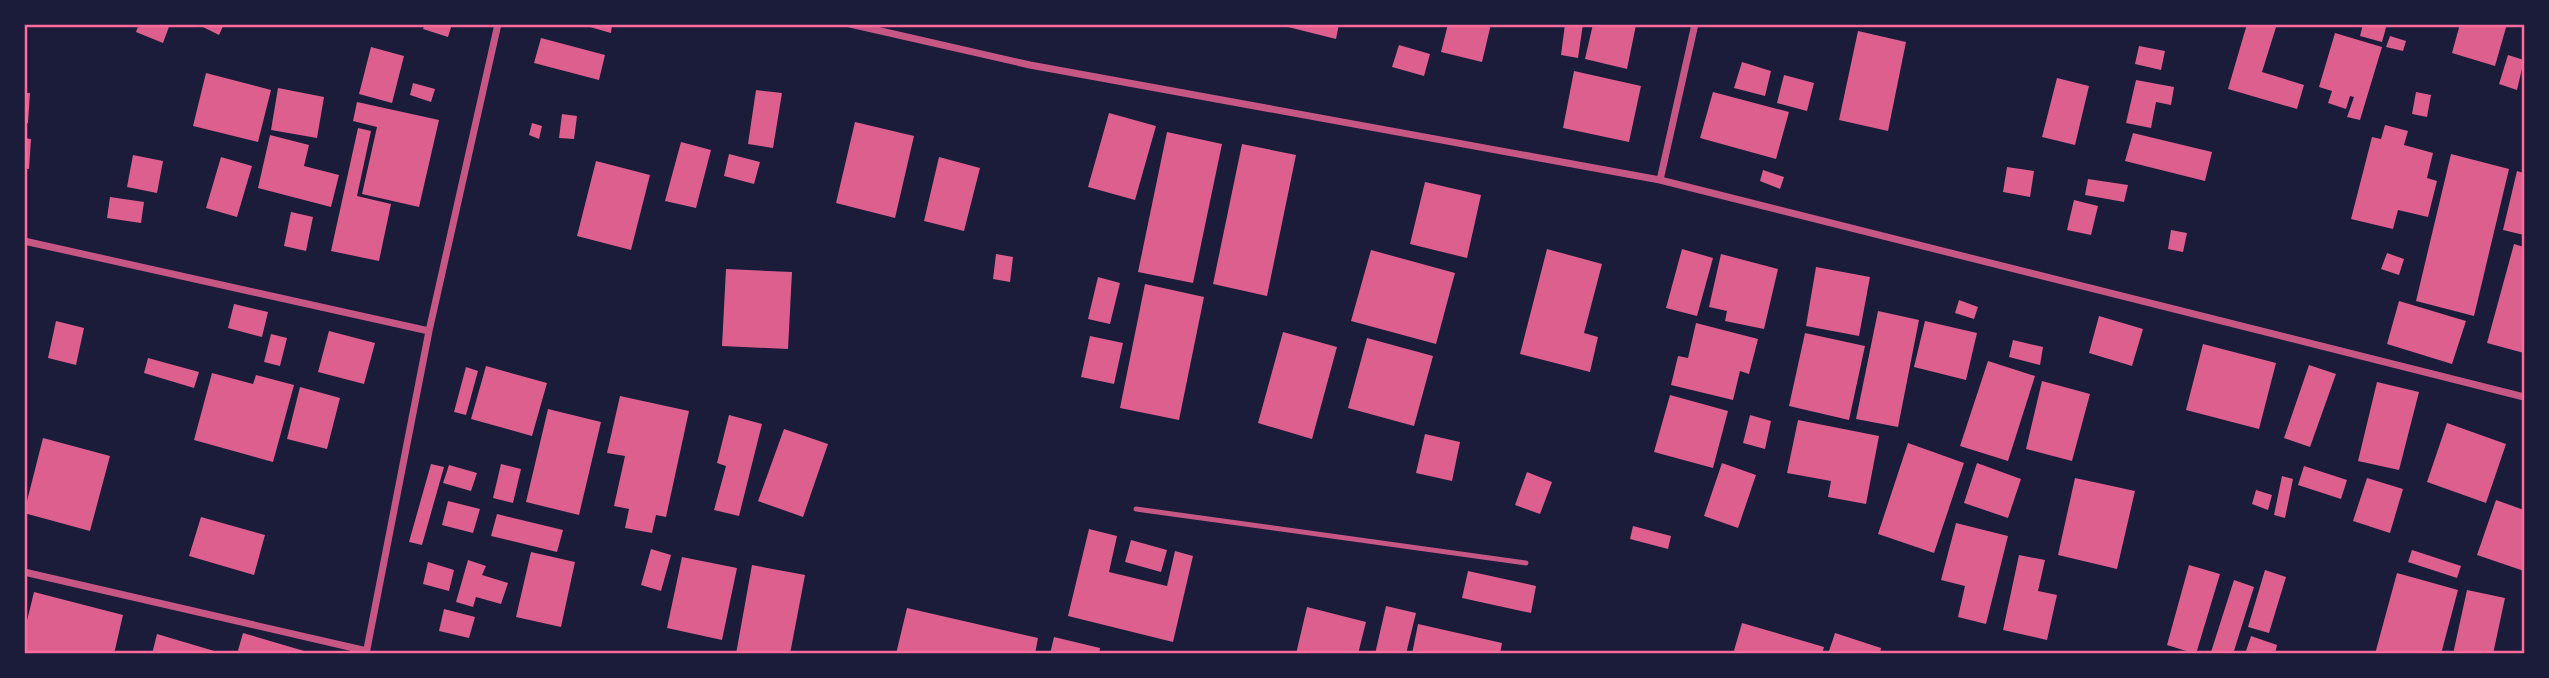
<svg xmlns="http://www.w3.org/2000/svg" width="2549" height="678" viewBox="0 0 2549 678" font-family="Overpass,sans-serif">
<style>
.building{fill:#dd5f8e}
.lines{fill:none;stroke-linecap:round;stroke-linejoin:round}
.service{stroke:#c65784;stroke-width:5}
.minor{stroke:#c65784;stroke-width:7}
.neatline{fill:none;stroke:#ff6b9d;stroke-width:2.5}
</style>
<rect width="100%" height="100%" fill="#1b1b3a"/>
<!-- building -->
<path class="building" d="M 139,24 L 170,24 L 163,43 L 136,32 Z
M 197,24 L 224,24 L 219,35 Z
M 425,24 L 452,24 L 448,37 L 423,29 Z
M 579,24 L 612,24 L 611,33 Z
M 1276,24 L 1339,24 L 1336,39 Z
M 1448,24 L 1491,24 L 1482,62 L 1441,52 Z
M 1565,24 L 1583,24 L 1578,58 L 1561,55 Z
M 1593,24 L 1636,25 L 1627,69 L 1585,59 Z
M 2247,24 L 2277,24 L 2262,72 L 2304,85 L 2297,109 L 2228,89 Z
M 2363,24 L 2387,24 L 2382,42 L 2360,36 Z
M 2460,24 L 2507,24 L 2495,66 L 2452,53 Z
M 1858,31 L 1906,42 L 1888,131 L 1839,120 Z
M 2335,33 L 2382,47 L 2360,120 L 2347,117 L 2354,97 L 2350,96 L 2346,109 L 2328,103 L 2332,91 L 2319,87 Z
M 2390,36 L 2406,41 L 2403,51 L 2386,47 Z
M 541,38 L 605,55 L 599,80 L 534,63 Z
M 1399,45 L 1430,54 L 1424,76 L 1392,67 Z
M 2139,46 L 2165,51 L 2161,70 L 2135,64 Z
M 371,47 L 404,56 L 392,103 L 359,94 Z
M 2508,55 L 2524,60 L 2517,90 L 2499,84 Z
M 1742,62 L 1771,71 L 1765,96 L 1734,88 Z
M 1574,71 L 1641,86 L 1629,142 L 1563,128 Z
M 206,73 L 271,90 L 258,142 L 193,126 Z
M 1784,75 L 1814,83 L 1807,111 L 1777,103 Z
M 2057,78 L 2089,86 L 2075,145 L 2042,137 Z
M 2136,80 L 2174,87 L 2171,105 L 2156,102 L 2151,128 L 2126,123 Z
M 413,83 L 435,89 L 431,102 L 410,95 Z
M 278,88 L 324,97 L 317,138 L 271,130 Z
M 756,90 L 782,93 L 773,148 L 748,144 Z
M 1713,92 L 1789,112 L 1776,159 L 1700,138 Z
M 2416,92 L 2431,95 L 2427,117 L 2412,114 Z
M 24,93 L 30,93 L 28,123 L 24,123 Z
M 357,102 L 439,120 L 419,207 L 362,194 L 377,127 L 353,121 Z
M 1109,113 L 1156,126 L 1135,200 L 1088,187 Z
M 562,114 L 577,116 L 574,139 L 559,138 Z
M 855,122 L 914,136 L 895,218 L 836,203 Z
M 532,123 L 542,126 L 539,139 L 529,135 Z
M 2385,125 L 2408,131 L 2404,145 L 2433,153 L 2427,178 L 2437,181 L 2428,217 L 2398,210 L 2393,229 L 2351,219 L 2372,137 L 2381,139 Z
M 358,128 L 371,131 L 357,196 L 391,204 L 379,261 L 331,251 Z
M 1167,132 L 1222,144 L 1193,283 L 1138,272 Z
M 2133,133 L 2212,152 L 2205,181 L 2125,161 Z
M 270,135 L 309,145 L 304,166 L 339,175 L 331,207 L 258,188 Z
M 24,138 L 31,139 L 29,169 L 24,168 Z
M 681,142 L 711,150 L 696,208 L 665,201 Z
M 1242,144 L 1296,155 L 1267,296 L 1213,284 Z
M 729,154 L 760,162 L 754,184 L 724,176 Z
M 2451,154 L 2509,169 L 2474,316 L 2416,301 Z
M 133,155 L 163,161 L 157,193 L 127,187 Z
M 221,157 L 252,166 L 237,217 L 206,208 Z
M 939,157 L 980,168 L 964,231 L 924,221 Z
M 596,161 L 650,175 L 631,250 L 577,236 Z
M 2007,167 L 2034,171 L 2030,197 L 2003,192 Z
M 1763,170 L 1784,177 L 1780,189 L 1760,181 Z
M 2517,171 L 2524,173 L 2524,235 L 2503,230 Z
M 2088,179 L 2128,185 L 2124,202 L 2085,195 Z
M 1425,182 L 1481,195 L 1467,258 L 1410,244 Z
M 110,197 L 144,202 L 141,223 L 107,218 Z
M 2074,200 L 2098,206 L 2091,235 L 2067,230 Z
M 291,212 L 313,217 L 306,251 L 284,246 Z
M 2171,230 L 2187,233 L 2183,252 L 2168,249 Z
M 2514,244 L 2524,247 L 2524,353 L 2487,343 Z
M 1547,249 L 1602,264 L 1584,333 L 1598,337 L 1590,372 L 1520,354 Z
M 1682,249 L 1713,258 L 1697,316 L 1666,308 Z
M 1371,250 L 1455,273 L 1436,344 L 1351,321 Z
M 2387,253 L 2404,259 L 2399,275 L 2381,269 Z
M 996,254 L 1013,257 L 1010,282 L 993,279 Z
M 1721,254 L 1778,269 L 1764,329 L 1725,321 L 1727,311 L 1709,307 Z
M 1816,267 L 1870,277 L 1859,336 L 1806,326 Z
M 726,269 L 792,272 L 788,349 L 722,346 Z
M 1098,277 L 1120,283 L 1110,324 L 1088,319 Z
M 1145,284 L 1204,297 L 1179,420 L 1120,408 Z
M 1959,300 L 1978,307 L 1974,319 L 1955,313 Z
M 2399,301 L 2466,321 L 2452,364 L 2387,344 Z
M 234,304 L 268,312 L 262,337 L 228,328 Z
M 1878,311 L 1919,320 L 1898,427 L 1856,419 Z
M 2099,316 L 2143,329 L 2132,366 L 2089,353 Z
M 56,321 L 84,328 L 76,365 L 48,358 Z
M 1925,321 L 1977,333 L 1966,380 L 1914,367 Z
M 1696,323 L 1758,339 L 1749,374 L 1740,371 L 1733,400 L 1671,385 L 1678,356 L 1688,358 Z
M 329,331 L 375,343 L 364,384 L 318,372 Z
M 1283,332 L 1337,347 L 1312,439 L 1258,423 Z
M 1805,333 L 1865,346 L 1849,420 L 1789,406 Z
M 271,334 L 287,338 L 280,366 L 264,362 Z
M 1090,336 L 1123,343 L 1114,384 L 1081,377 Z
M 1367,338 L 1433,356 L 1414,426 L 1348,408 Z
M 2013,340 L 2043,347 L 2040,365 L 2009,357 Z
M 2203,344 L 2276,363 L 2259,429 L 2186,410 Z
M 148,358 L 199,372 L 194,388 L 144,373 Z
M 1988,361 L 2035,376 L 2008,461 L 1960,446 Z
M 2309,365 L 2336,374 L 2310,447 L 2284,438 Z
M 486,366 L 547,383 L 532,436 L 471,419 Z
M 466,367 L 478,371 L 466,415 L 454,412 Z
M 212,373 L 253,384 L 256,375 L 294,385 L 273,462 L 194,440 Z
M 2042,381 L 2090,394 L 2072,461 L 2026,449 Z
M 2377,382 L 2419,392 L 2399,470 L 2358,461 Z
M 300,387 L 340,398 L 327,449 L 287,439 Z
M 1670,395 L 1728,411 L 1713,468 L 1654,452 Z
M 620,396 L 689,411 L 666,517 L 656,515 L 652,533 L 625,528 L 629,509 L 614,506 L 625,456 L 607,453 Z
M 548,409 L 601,422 L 579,515 L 526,502 Z
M 729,415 L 762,424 L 739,516 L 714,510 L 726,466 L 717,463 Z
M 1750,415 L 1771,421 L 1765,449 L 1743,443 Z
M 1798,420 L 1879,436 L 1866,504 L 1828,497 L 1831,481 L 1787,473 Z
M 2447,423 L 2506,444 L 2486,503 L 2427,482 Z
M 784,429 L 828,444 L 803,517 L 758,501 Z
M 1425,434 L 1460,442 L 1452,481 L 1416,473 Z
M 43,438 L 110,456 L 90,531 L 24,513 Z
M 1908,443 L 1964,463 L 1934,553 L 1878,534 Z
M 1722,463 L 1756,475 L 1738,528 L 1704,516 Z
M 1977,463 L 2021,479 L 2008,518 L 1964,503 Z
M 431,464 L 444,467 L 422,545 L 409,542 Z
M 501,464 L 521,469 L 513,503 L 493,498 Z
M 449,465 L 477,473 L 471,491 L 443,483 Z
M 2304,466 L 2347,480 L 2341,499 L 2298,485 Z
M 1527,472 L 1552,482 L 1540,514 L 1515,505 Z
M 2282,476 L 2293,479 L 2285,518 L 2274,515 Z
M 2075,478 L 2135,491 L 2117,569 L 2058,555 Z
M 2367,478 L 2403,489 L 2390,533 L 2353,521 Z
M 2256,490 L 2272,495 L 2268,510 L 2252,504 Z
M 2496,500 L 2524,510 L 2524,571 L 2477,555 Z
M 448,501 L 480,509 L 473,533 L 442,525 Z
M 497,514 L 563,530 L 557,552 L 491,536 Z
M 201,517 L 265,535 L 254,575 L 189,556 Z
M 1956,523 L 2008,536 L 1986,624 L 1958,617 L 1965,586 L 1941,580 Z
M 1633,526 L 1671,536 L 1668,549 L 1630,539 Z
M 1089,529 L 1117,536 L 1109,572 L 1167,586 L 1175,551 L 1193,556 L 1173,642 L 1068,616 Z
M 1131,540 L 1167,550 L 1161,572 L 1125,562 Z
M 651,549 L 671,555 L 661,591 L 641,585 Z
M 2412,550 L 2461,566 L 2457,578 L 2408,562 Z
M 531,552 L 575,562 L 561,627 L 516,617 Z
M 2019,555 L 2045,560 L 2038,591 L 2057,595 L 2047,640 L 2003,630 Z
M 682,557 L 737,568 L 722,640 L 667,628 Z
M 468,560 L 486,566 L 482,575 L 508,583 L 501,604 L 476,597 L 473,607 L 456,602 Z
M 428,562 L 454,570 L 449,591 L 423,584 Z
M 752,565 L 805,575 L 790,654 L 736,654 Z
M 2189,565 L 2220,574 L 2196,654 L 2167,645 Z
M 2265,570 L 2286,577 L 2269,633 L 2248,627 Z
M 1468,571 L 1536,586 L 1531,613 L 1462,598 Z
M 2397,573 L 2458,590 L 2441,654 L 2375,654 Z
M 2234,580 L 2254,587 L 2233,654 L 2215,654 L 2211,652 Z
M 2467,590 L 2505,598 L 2493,654 L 2453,654 Z
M 34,592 L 123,615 L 114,654 L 24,654 L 24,633 Z
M 1386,606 L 1416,613 L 1406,654 L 1375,654 Z
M 1307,607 L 1366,622 L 1358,654 L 1296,654 Z
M 907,608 L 1038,638 L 1035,654 L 896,654 Z
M 444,609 L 475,617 L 469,638 L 439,631 Z
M 1742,623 L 1824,647 L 1822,654 L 1733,654 Z
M 1418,624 L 1502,643 L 1500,654 L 1412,654 Z
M 243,633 L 311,653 L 311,654 L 237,654 Z
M 1835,633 L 1881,648 L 1880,654 L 1828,654 Z
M 157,634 L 221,653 L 221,654 L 152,654 Z
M 2251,636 L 2277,645 L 2275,654 L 2245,654 Z
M 1054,637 L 1100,648 L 1099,654 L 1050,654 Z"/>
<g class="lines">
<!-- service -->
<path class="service" d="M 1136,509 L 1526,563"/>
<!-- minor -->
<path class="minor" d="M 850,24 L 1030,65 L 1660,180 L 2524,397
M 1660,180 L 1695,24
M 24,241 L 429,331
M 24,572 L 367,651
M 366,654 L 429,331 L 498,24"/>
</g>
<!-- border -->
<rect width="2549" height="678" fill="none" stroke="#1b1b3a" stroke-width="52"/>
<rect x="26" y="26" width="2497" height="626" class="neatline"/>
</svg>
